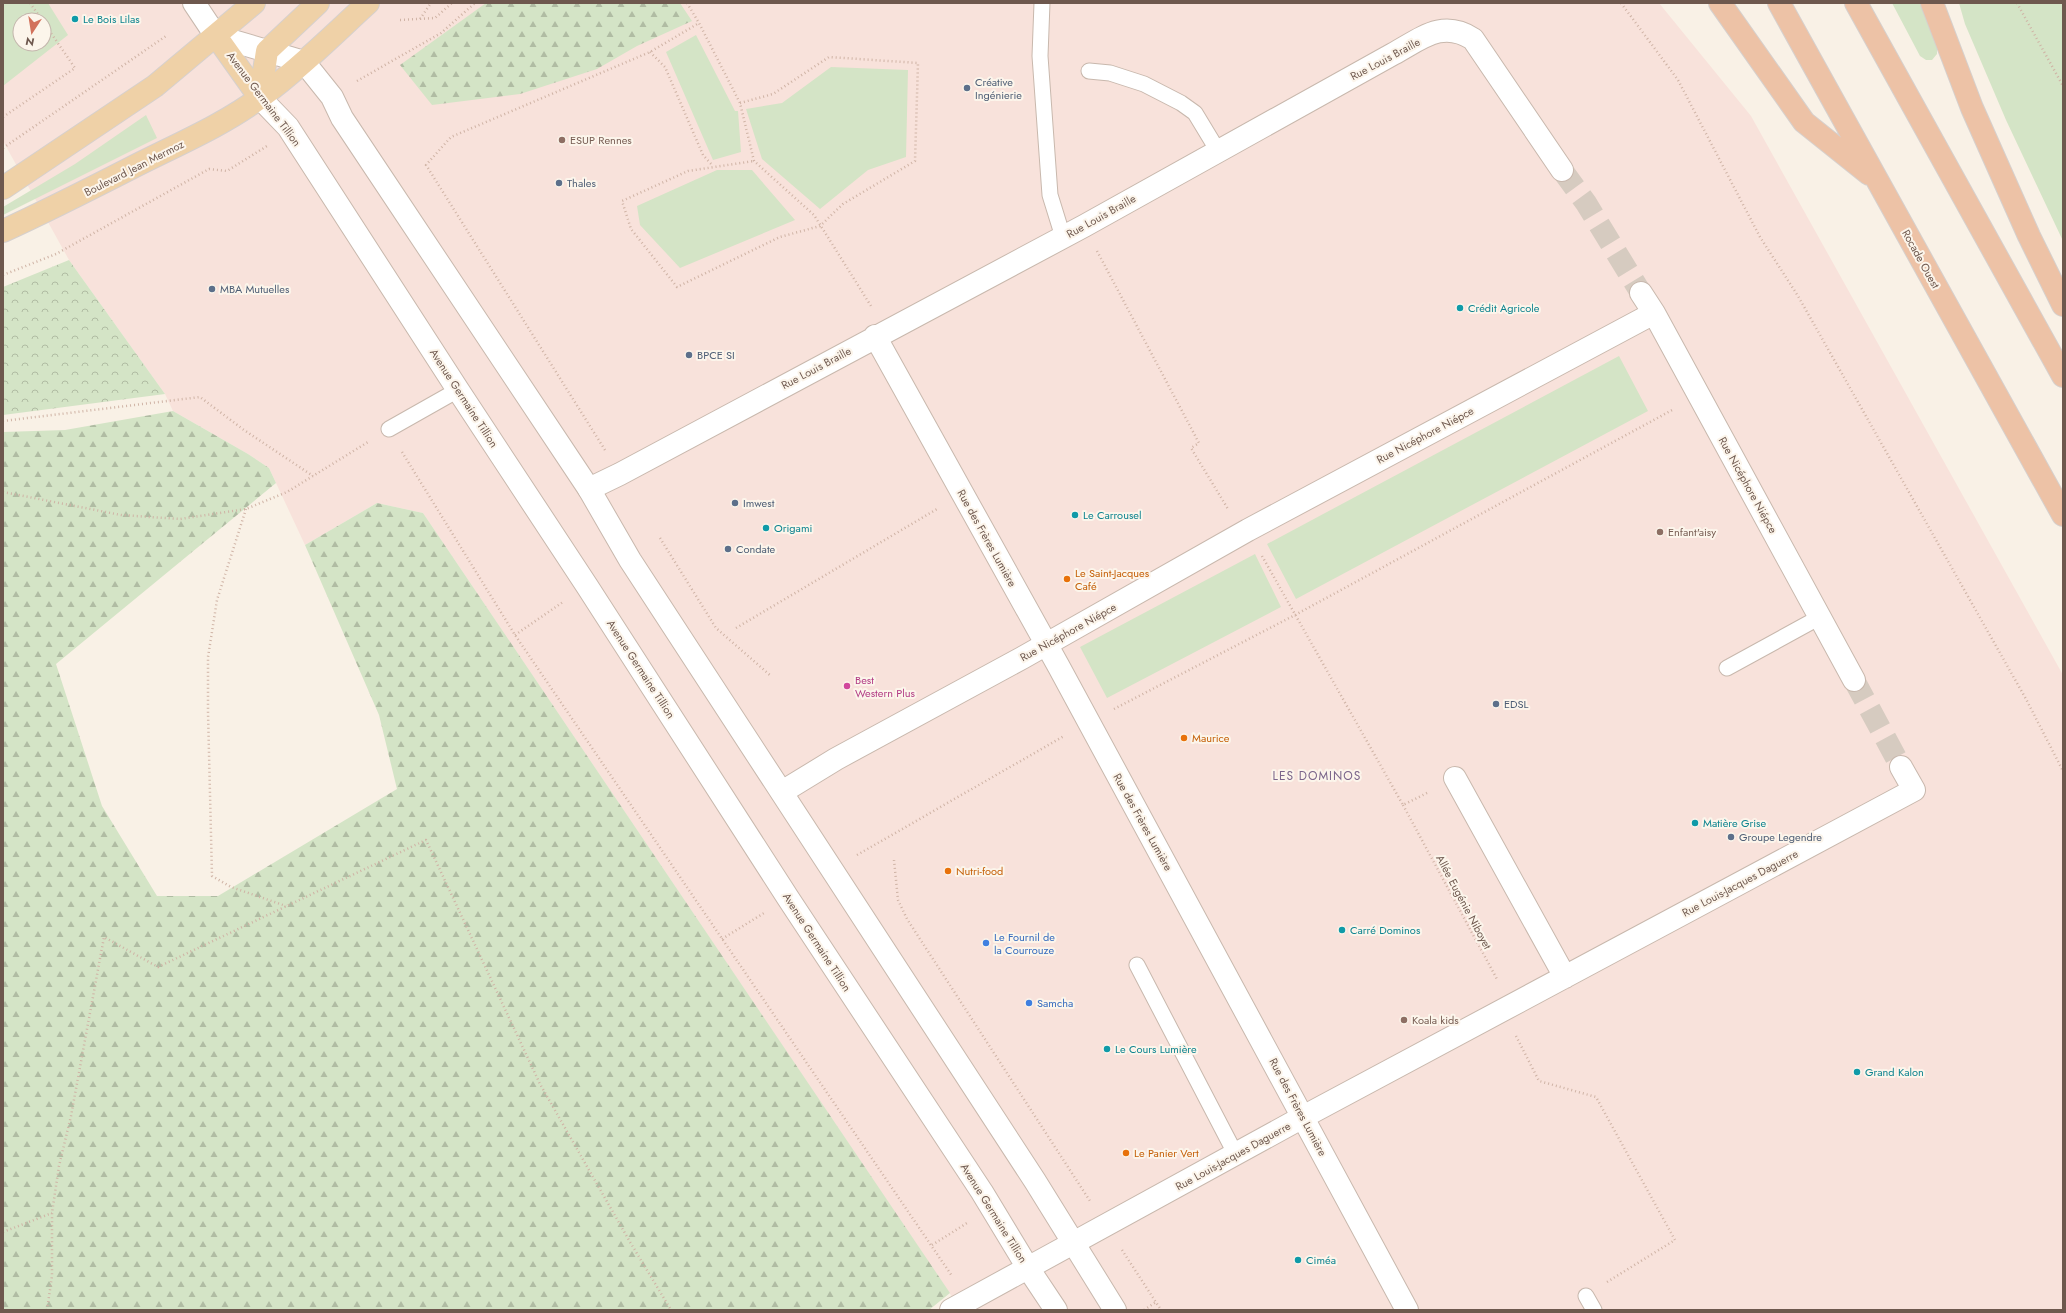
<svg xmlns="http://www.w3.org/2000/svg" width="2066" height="1313" viewBox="0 0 2066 1313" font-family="Jost,sans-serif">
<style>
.commercial{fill:#f8e2db;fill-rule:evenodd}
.grass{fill:#d4e4c6;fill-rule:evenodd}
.forest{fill:url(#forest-firs)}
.park{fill:url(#park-crowns)}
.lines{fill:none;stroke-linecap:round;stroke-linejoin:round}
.minor-tunnel{stroke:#d6cbc0;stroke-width:22;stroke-dasharray:22 11;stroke-linecap:butt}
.service-casing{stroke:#c8b8ad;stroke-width:17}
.minor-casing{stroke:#c8b8ad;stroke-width:24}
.tertiary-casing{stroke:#c8b8ad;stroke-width:24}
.primary-casing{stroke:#d6d0cd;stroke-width:24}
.trunk-casing{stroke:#d6d0cd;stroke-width:24}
.path{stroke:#cfb3a5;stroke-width:2.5;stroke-dasharray:1 3;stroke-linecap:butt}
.service{stroke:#fff;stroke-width:15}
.minor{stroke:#fff;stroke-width:22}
.tertiary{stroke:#fff;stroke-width:22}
.primary{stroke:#efd1a7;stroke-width:22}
.trunk{stroke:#edc2a6;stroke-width:22}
.culture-dot{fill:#0f9aa8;stroke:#fcf5eb;stroke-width:1.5}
.service-dot{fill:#5c6f8a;stroke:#fcf5eb;stroke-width:1.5}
.education-dot{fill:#8d6e63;stroke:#fcf5eb;stroke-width:1.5}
.food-dot{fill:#e8710a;stroke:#fcf5eb;stroke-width:1.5}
.hotel-dot{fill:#d1479c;stroke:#fcf5eb;stroke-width:1.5}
.shop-dot{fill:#3f7fe0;stroke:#fcf5eb;stroke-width:1.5}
.labels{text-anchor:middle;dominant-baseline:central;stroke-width:4;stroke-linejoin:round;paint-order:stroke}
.culture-label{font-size:11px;fill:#0d838f;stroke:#fcf5eb;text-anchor:start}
.street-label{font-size:11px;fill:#6e584e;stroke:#fcf5eb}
.service-label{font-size:11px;fill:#4e5e75;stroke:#fcf5eb;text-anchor:start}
.education-label{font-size:11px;fill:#785e54;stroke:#fcf5eb;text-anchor:start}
.food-label{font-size:11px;fill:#c56008;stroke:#fcf5eb;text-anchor:start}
.hotel-label{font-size:11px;fill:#b23c85;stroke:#fcf5eb;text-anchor:start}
.shop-label{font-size:11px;fill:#366cbe;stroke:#fcf5eb;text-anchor:start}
.neighbourhood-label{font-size:12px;letter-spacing:1px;fill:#7c668b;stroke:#fcf5eb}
</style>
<defs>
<pattern id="forest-firs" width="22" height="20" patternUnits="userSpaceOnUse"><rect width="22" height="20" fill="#d4e4c6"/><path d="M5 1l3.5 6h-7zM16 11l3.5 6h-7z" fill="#b0bca3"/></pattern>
<pattern id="park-crowns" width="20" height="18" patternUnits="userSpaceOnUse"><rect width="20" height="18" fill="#d4e4c6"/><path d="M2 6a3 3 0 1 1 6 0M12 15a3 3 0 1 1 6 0" fill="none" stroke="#b0bca3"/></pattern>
</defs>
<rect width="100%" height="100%" fill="#f9f1e6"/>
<!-- commercial -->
<path class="commercial" d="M 3,3 L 1659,3 L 1751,116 L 2063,675 L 2063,1310 L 961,1310 L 423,513 L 377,503 L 305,545 L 269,468 L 248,454 L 173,411 L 165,394 L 69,260 L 3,141 ZM 20,20 L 44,20 L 44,44 L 20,44 Z"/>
<!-- grass -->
<path class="grass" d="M 3,3 L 48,3 L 68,35 L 3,86 ZM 20,20 L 44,20 L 44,44 L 20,44 Z
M 1892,3 L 1922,3 L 1937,47 L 1937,54 L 1932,60 L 1926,60 L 1920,56 Z
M 1959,3 L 2063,3 L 2063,241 L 2006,120 L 1965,24 Z
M 696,35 L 735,111 L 738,111 L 741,152 L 713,160 L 666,52 Z
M 831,67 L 908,70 L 906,157 L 868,170 L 820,209 L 762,159 L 746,109 L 782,103 Z
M 146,115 L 157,138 L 3,215 L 3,207 L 75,164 Z
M 717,170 L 752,170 L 795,220 L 680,268 L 640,225 L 637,206 Z
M 1619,356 L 1648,411 L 1296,599 L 1267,544 Z
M 1255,554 L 1281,607 L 1107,698 L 1080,647 Z"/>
<!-- forest -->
<path class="forest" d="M 486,3 L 680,3 L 692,21 L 637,46 L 597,69 L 520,94 L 432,105 L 400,65 Z
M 173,411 L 248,454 L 269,468 L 276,483 L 56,664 L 102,806 L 157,896 L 218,896 L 397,789 L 379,715 L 305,545 L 377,503 L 423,513 L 950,1293 L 929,1310 L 3,1310 L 3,432 L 65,430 Z"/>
<!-- park -->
<path class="park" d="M 69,260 L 165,394 L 3,415 L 3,287 Z"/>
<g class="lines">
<!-- minor-tunnel -->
<path class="minor-tunnel" d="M 1562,170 L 1586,203 L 1641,293
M 1854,680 L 1901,767"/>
<!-- service casing -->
<g class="service-casing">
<path id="service" d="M 1042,3 L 1040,56 L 1050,195 L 1063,237
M 1089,71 L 1110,73 L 1144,84 L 1181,103 L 1195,113 L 1218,151
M 389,429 L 458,390
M 1727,668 L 1820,617
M 1137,965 L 1236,1155
M 1586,1296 L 1594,1310"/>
</g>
<!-- minor casing -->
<g class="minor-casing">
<path id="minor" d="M 194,3 L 216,36
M 1641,293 L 1654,313
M 875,336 L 1059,667 L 1407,1310
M 589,489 L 620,474 L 1084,226 L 1393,54 C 1421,39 1442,19 1473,39 L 1562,170
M 1455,778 L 1565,977
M 782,792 L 836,759 L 1022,658 L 1248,530 L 1654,313 L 1854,680
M 951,1310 L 1303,1117 L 1914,790 L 1901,767"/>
</g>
<!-- tertiary casing -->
<g class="tertiary-casing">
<path id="tertiary" d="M 216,36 L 304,62 L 332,97 L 342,118 L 589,489 L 630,560 L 1035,1181 L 1115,1310
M 260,98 L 288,127 L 458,390 L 587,586 L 788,898 L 982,1192 L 1028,1268 L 1056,1310"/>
</g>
<!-- primary casing -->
<g class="primary-casing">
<path id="primary" d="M 216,36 L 260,98
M 260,98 L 267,51 L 318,3
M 3,188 L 155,86 L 254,3
M 3,231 C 47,211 90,189 133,167 C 176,145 222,126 261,97 C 299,69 333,35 368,3"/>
</g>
<!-- trunk casing -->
<g class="trunk-casing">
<path id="trunk" d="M 1720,3 L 1804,122 L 1869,174
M 1779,3 L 2063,515
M 1856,3 L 2063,376
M 1932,3 L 1972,108 L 2029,236 L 2063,305"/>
</g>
<!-- path -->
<path class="path" d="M 30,3 L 42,20
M 687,3 L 699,23
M 1621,3 L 1678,80 L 1760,237 L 1798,296 L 2026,699 L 2063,771
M 2017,3 L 2063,86
M 420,19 L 431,3
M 400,20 L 435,18 L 452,3
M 650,52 L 665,67 L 703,155 L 713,166
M 357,81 L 441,33 L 475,3
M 740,103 L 773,94 L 829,57 L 918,63 L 915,161 L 843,204 L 820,226 L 780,237 L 677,287 L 631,229 L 622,201 L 688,171 L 754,161
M 3,117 L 75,68 L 44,23
M 3,148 L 166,36
M 1097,251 L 1199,443 L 1191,448 L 1228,509
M 3,275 L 56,254 L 209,169 L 227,171 L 267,146
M 3,421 L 200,397 L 244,430 L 313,476
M 605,450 L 426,165 L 451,137 L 650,52 L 699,23 L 740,103 L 754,161 L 814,215 L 871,306
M 402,452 L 515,635 L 952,1276
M 3,492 L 121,515 L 180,519 L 246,509 L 270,499 L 287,492 L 368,442
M 246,509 L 217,600 L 208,657 L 208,712 L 212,876 L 231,887 L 286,906
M 660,538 L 716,628 L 771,676
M 1262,556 L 1403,805 L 1429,792
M 736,628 L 937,509
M 515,635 L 563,602
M 1114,709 L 1295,615 L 1674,409
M 1403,805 L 1498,981
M 857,855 L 1064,736
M 894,860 L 898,900 L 907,919 L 1090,1201
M 722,939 L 764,913
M 1516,1036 L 1539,1081 L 1596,1097 L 1675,1240 L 1607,1282
M 3,1232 L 52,1213
M 932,1245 L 967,1223
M 1122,1250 L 1161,1310
M 47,1310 L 52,1276 L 52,1213 L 59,1166 L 71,1116 L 104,937 L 158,967 L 426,840 L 540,1084 L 630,1242 L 671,1310
M 1144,1310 L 1156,1302"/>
<!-- service -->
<use href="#service" class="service"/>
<!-- minor -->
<use href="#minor" class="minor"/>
<!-- tertiary -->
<use href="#tertiary" class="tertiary"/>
<!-- primary -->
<use href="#primary" class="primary"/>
<!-- trunk -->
<use href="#trunk" class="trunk"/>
</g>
<!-- markers -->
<g class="culture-dot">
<circle cx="75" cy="19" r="4"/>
<circle cx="1460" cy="308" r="4"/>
<circle cx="1075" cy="515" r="4"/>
<circle cx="766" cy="528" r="4"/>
<circle cx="1695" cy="823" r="4"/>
<circle cx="1342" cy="930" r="4"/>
<circle cx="1107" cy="1049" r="4"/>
<circle cx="1857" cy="1072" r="4"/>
<circle cx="1298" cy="1260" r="4"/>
</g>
<g class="service-dot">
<circle cx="967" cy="88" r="4"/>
<circle cx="559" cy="183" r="4"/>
<circle cx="212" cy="289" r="4"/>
<circle cx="689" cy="355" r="4"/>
<circle cx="735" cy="503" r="4"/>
<circle cx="728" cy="549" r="4"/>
<circle cx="1496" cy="704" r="4"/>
<circle cx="1731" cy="837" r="4"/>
</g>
<g class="education-dot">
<circle cx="562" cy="140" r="4"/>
<circle cx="1660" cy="532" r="4"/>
<circle cx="1404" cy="1020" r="4"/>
</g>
<g class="food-dot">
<circle cx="1067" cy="579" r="4"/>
<circle cx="1184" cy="738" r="4"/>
<circle cx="948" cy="871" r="4"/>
<circle cx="1126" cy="1153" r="4"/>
</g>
<circle class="hotel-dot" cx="847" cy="686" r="4"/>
<g class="shop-dot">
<circle cx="986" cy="943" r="4"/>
<circle cx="1029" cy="1003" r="4"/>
</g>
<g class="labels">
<!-- culture labels -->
<g class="culture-label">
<text x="83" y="19">Le Bois Lilas</text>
<text x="1468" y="308">Crédit Agricole</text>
<text x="1083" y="515">Le Carrousel</text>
<text x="774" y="528">Origami</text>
<text x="1703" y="823">Matière Grise</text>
<text x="1350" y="930">Carré Dominos</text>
<text x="1115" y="1049">Le Cours Lumière</text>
<text x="1865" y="1072">Grand Kalon</text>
<text x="1306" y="1260">Ciméa</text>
</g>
<!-- street labels -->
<g class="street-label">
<text transform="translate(1385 59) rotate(-28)">Rue Louis Braille</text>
<text transform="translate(264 99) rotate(53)">Avenue Germaine Tillion</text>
<text transform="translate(134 168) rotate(-27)">Boulevard Jean Mermoz</text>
<text transform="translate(1101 216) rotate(-29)">Rue Louis Braille</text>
<text transform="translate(1921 259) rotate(61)">Rocade Ouest</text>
<text transform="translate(816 368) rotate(-28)">Rue Louis Braille</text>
<text transform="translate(464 398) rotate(57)">Avenue Germaine Tillion</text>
<text transform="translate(1425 435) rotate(-28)">Rue Nicéphore Niépce</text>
<text transform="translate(1748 485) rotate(61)">Rue Nicéphore Niépce</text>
<text transform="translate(987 538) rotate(61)">Rue des Frères Lumière</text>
<text transform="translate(1068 632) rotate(-29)">Rue Nicéphore Niépce</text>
<text transform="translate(641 669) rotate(57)">Avenue Germaine Tillion</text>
<text transform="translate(1143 822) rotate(61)">Rue des Frères Lumière</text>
<text transform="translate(1740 883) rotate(-28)">Rue Louis-Jacques Daguerre</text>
<text transform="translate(1464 902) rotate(62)">Allée Eugénie Niboyet</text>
<text transform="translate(817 942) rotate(57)">Avenue Germaine Tillion</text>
<text transform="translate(1298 1107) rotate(62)">Rue des Frères Lumière</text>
<text transform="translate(1233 1156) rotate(-29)">Rue Louis-Jacques Daguerre</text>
<text transform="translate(994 1213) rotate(58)">Avenue Germaine Tillion</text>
</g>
<!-- service labels -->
<g class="service-label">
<text x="975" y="82">Créative<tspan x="975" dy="13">Ingénierie</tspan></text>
<text x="567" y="183">Thales</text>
<text x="220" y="289">MBA Mutuelles</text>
<text x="697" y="355">BPCE SI</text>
<text x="743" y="503">Imwest</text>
<text x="736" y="549">Condate</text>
<text x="1504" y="704">EDSL</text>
<text x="1739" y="837">Groupe Legendre</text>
</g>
<!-- education labels -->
<g class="education-label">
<text x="570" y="140">ESUP Rennes</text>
<text x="1668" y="532">Enfant'aisy</text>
<text x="1412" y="1020">Koala kids</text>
</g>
<!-- food labels -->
<g class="food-label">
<text x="1075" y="573">Le Saint-Jacques<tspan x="1075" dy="13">Café</tspan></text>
<text x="1192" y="738">Maurice</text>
<text x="956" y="871">Nutri-food</text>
<text x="1134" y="1153">Le Panier Vert</text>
</g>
<!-- hotel labels -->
<g class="hotel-label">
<text x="855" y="680">Best<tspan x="855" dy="13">Western Plus</tspan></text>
</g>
<!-- shop labels -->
<g class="shop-label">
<text x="994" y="937">Le Fournil de<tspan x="994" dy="13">la Courrouze</tspan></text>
<text x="1037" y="1003">Samcha</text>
</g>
<!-- neighbourhood labels -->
<g class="neighbourhood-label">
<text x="1317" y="776">LES DOMINOS</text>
</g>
</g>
<!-- border -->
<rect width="2066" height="1313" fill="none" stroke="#6e584e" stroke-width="8"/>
<!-- north arrow -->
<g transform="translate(32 32) rotate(192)"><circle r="19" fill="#fcf5eb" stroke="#c3b6ac"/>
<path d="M0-3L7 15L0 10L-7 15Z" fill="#d2715b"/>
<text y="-6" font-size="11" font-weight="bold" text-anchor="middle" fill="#6e584e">N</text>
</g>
</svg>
